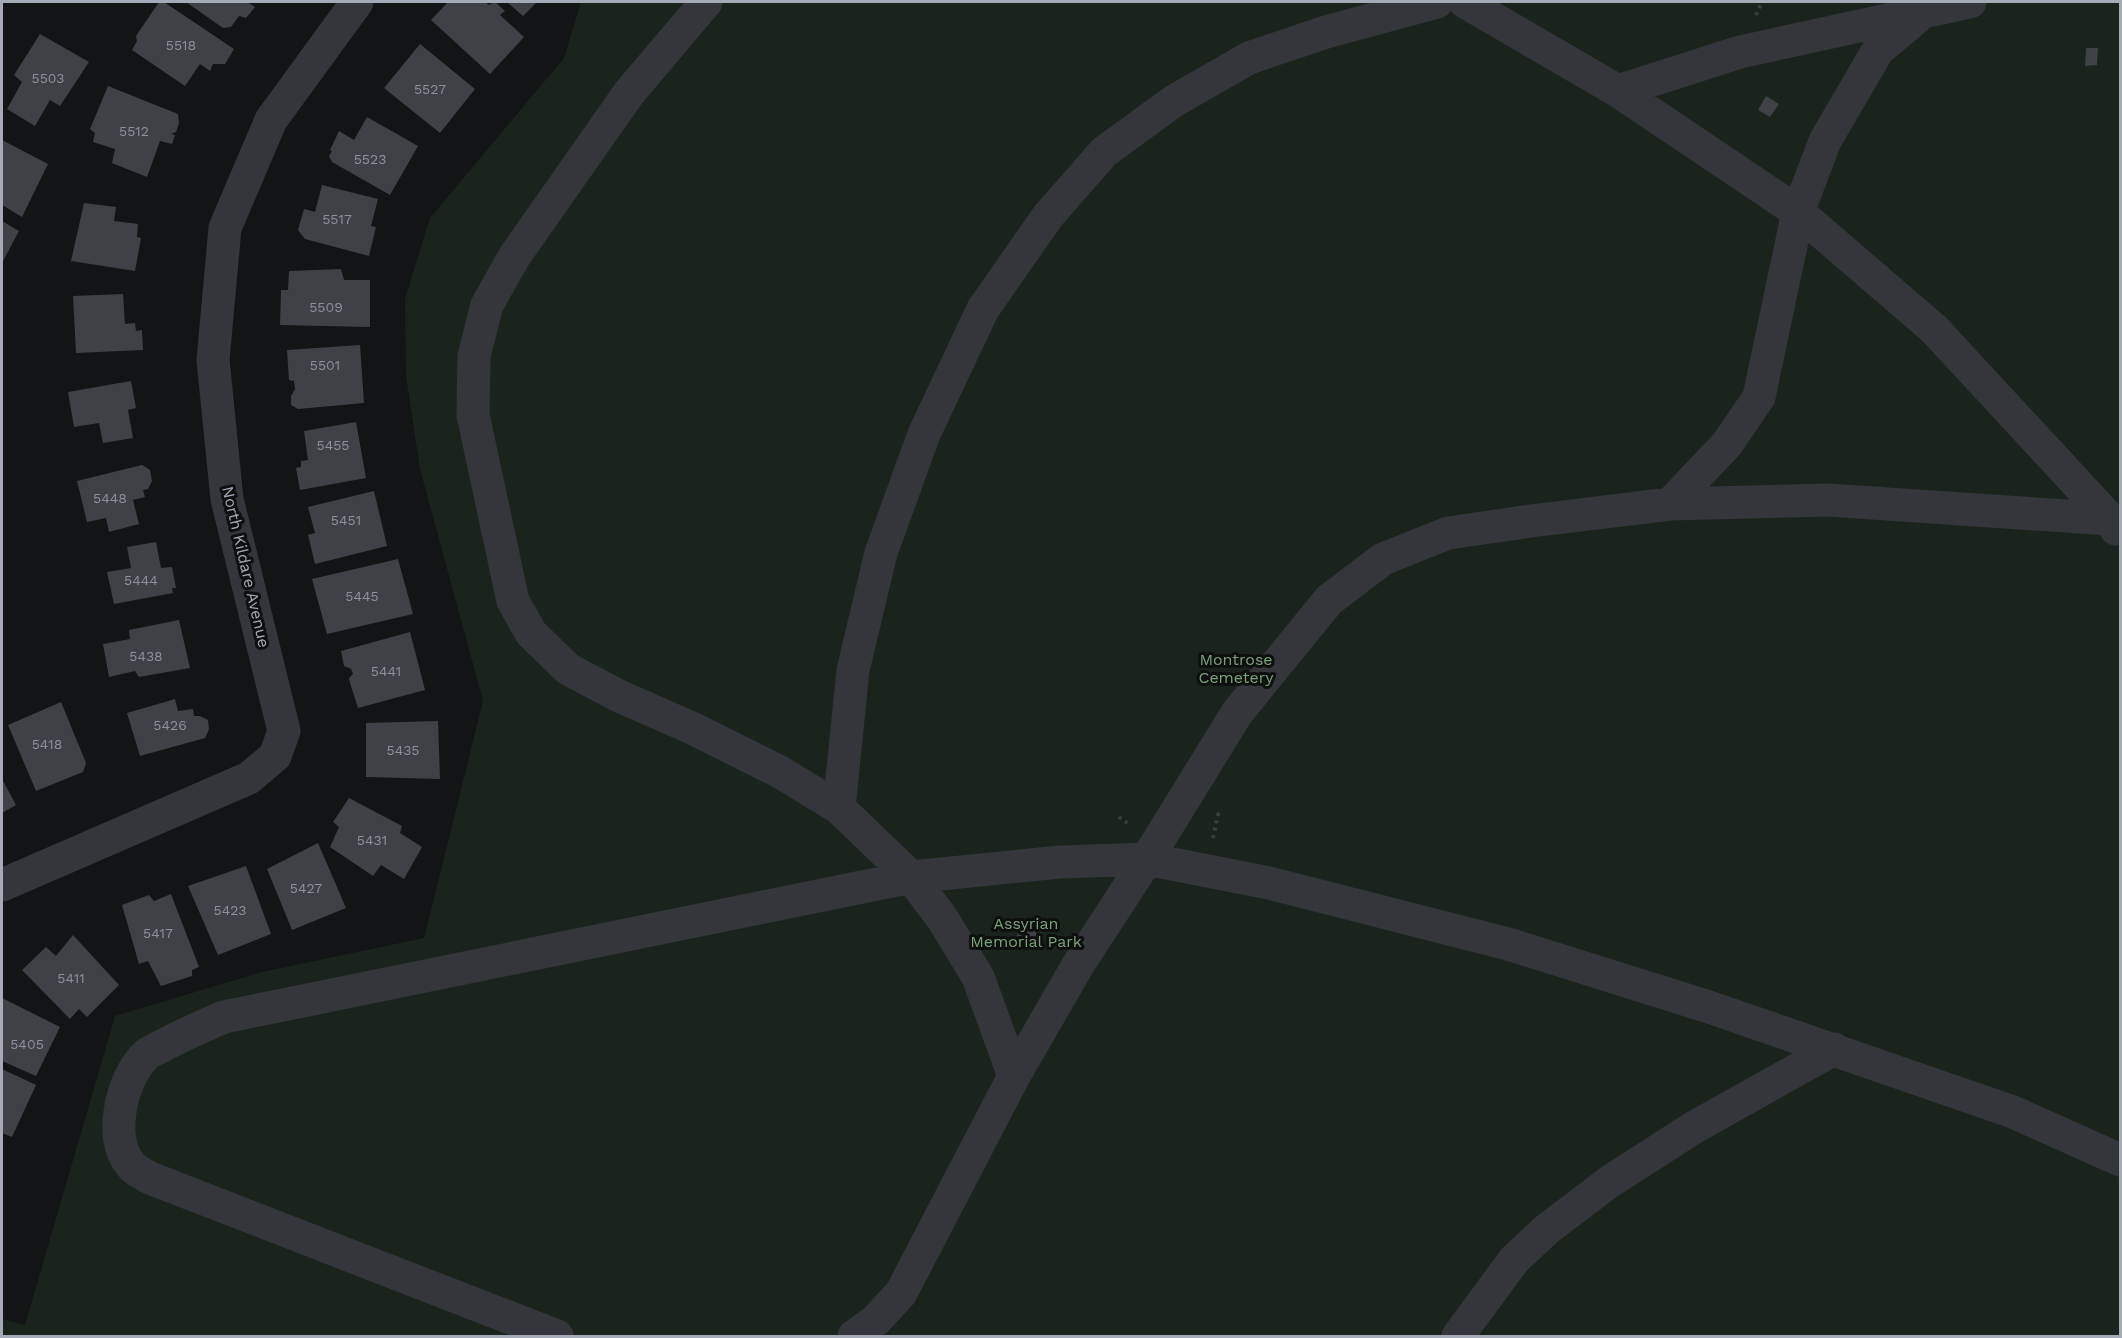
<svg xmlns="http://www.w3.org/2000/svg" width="2122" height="1338" viewBox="0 0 2122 1338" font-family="'Work Sans',sans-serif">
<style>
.green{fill:#1b241c}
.building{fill:#3f4146}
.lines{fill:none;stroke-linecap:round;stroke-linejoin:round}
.path{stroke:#3a3d42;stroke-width:4;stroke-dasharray:3 4.5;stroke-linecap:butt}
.minor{stroke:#34363b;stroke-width:33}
.labels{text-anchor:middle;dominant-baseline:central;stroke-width:6;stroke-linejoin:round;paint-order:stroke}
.number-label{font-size:14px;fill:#8b909b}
.street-label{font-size:16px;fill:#a4abb7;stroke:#0f0f10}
.park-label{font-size:16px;fill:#7aa37a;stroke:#0f0f10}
</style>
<rect width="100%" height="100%" fill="#131416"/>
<!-- green -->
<path class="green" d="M 581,2 L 2120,2 L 2120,1336 L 2,1336 L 2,1319 L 25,1325 L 115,1016 L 262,972 L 424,938 L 483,701 L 420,469 L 406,376 L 405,299 L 430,218 L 564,58 Z"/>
<!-- building -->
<path class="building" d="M 159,2 L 164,2 L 234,49 L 225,64 L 213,64 L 210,71 L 200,64 L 185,86 L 132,50 L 137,41 L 136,36 Z
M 186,2 L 247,2 L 255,7 L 246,18 L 239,16 L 231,27 L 223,28 Z
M 448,2 L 485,2 L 489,5 L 495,2 L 505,11 L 500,15 L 524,37 L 490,74 L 431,20 Z
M 507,2 L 537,2 L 523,16 Z
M 40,34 L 89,62 L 60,106 L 50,100 L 35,126 L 7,109 L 22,82 L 14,75 Z
M 420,44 L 475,89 L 440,133 L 384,88 Z
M 2086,48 L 2098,48 L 2097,65 L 2085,66 Z
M 108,86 L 178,114 L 179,123 L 176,132 L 171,134 L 175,135 L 172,144 L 160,141 L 147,177 L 112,163 L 115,149 L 93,142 L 95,133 L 90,129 Z
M 1766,96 L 1779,104 L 1770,117 L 1758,110 Z
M 367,117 L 418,146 L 390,195 L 332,162 L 329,156 L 332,151 L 330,150 L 339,131 L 354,140 Z
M 2,140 L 48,164 L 22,217 L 2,205 Z
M 322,185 L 378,199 L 371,226 L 376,227 L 369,256 L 305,239 L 298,230 L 304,209 L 315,212 Z
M 84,203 L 116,207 L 114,221 L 138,224 L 137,237 L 141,238 L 135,271 L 71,261 Z
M 2,221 L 19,231 L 2,263 Z
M 341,269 L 344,280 L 370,280 L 370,327 L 280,325 L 281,290 L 288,290 L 289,271 Z
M 123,294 L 125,324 L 135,323 L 136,331 L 142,330 L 143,350 L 76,353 L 73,296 Z
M 360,345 L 364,403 L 298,409 L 291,405 L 291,396 L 295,389 L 294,381 L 289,380 L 287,350 Z
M 131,381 L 136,408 L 128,410 L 133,438 L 103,443 L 99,423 L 74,427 L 68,392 Z
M 356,422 L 366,478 L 300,490 L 296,468 L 301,467 L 301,461 L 308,460 L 304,431 Z
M 142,465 L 150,470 L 152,481 L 148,489 L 143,490 L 145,497 L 133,500 L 139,524 L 109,532 L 106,518 L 87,522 L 77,481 Z
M 374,491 L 387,546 L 315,564 L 308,535 L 315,533 L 308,507 Z
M 156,542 L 161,568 L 172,567 L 176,588 L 172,588 L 173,593 L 114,604 L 107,572 L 131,568 L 127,547 Z
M 398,559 L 413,614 L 327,634 L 312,579 Z
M 179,620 L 190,668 L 139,677 L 135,671 L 109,677 L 103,644 L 130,639 L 129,630 Z
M 410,632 L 425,690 L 358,708 L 350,683 L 349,678 L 353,674 L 351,669 L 344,666 L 341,651 Z
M 175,699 L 178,711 L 193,709 L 194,716 L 200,716 L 208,720 L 209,729 L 205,738 L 140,756 L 127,713 Z
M 61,702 L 86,763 L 83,772 L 36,791 L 8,725 Z
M 438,721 L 440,779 L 366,777 L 366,723 Z
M 2,779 L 16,805 L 2,813 Z
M 349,798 L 402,826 L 400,833 L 422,847 L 404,879 L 381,865 L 373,876 L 330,847 L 339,827 L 333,822 Z
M 318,843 L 346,908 L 292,930 L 267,869 Z
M 246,866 L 271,934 L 218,955 L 188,886 Z
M 171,894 L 199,967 L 192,970 L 192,976 L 161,986 L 148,961 L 139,964 L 122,905 L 149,895 L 154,901 Z
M1023 936a7 7 0 1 1 14 0a7 7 0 1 1-14 0Z
M 73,935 L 119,985 L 87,1017 L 79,1009 L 70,1019 L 22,970 L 46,947 L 56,956 Z
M 2,998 L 60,1027 L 36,1076 L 2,1061 Z
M 2,1069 L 36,1085 L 12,1137 L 2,1133 Z"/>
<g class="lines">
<!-- path -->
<path class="path" d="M 1756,15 L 1762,2
M 1119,817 L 1130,825
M 1213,838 L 1218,814 L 1214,813
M1019 937a11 11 0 1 1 22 0a11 11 0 1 1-22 0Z"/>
<!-- minor -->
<path class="minor" d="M 706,2 L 629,93 L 514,257 L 487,305 L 474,356 L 473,415 L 513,601 L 531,633 L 568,669 L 619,696 L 692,728 L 780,772 L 839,808 L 911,877 L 942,918 L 978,977 L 1014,1076
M 1465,2 L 1618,91 L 1798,212 L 1934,329 L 2110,519 L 2116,529
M 1618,91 L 1740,52 L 1970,2
M 1670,504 L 1727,444 L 1759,397 L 1798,212 L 1825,141 L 1878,50 L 1922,13
M 839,808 L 853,670 L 881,553 L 924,434 L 983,309 L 1048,216 L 1104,152 L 1174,101 L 1249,58 L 1326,32 L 1437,2
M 2,885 L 249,778 L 275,756 L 284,731 L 227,499 L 213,360 L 225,228 L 271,120 L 357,2
M 557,1336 L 150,1178 C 144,1174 135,1171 131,1165 C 107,1139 122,1077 146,1055 C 150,1051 157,1049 162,1046 C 182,1035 203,1026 224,1017 L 911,877 L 1060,862 L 1147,859 L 1269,883 L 1508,944 L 1709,1007 L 2013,1112 L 2120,1160
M 854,1336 L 876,1320 L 901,1293 L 1014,1076 L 1078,965 L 1147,859 L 1237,713 L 1329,600 L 1383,559 L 1448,533 L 1531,521 L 1670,504 L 1828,500 L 2110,519
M 1458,1336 L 1514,1260 L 1546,1230 L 1609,1182 L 1693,1128 L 1834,1049"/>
</g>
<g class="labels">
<!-- number labels -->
<g class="number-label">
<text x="181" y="45">5518</text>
<text x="48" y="78">5503</text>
<text x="430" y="89">5527</text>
<text x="134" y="131">5512</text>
<text x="370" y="159">5523</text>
<text x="337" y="219">5517</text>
<text x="326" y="307">5509</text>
<text x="325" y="365">5501</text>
<text x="333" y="445">5455</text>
<text x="110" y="498">5448</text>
<text x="346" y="520">5451</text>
<text x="141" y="580">5444</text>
<text x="362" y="596">5445</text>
<text x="146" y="656">5438</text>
<text x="386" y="671">5441</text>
<text x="170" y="725">5426</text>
<text x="47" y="744">5418</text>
<text x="403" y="750">5435</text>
<text x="372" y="840">5431</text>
<text x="306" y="888">5427</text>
<text x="230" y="910">5423</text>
<text x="158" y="933">5417</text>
<text x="71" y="978">5411</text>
<text x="27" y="1044">5405</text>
</g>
<!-- street labels -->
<g class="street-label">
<text transform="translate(246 567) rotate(77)">North Kildare Avenue</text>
</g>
<!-- park labels -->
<g class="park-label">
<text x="1236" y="659">Montrose<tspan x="1236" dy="18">Cemetery</tspan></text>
<text x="1026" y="923">Assyrian<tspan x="1026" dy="18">Memorial Park</tspan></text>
</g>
</g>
<!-- border -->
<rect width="2122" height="1338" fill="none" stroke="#a4abb7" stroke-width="6"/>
</svg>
